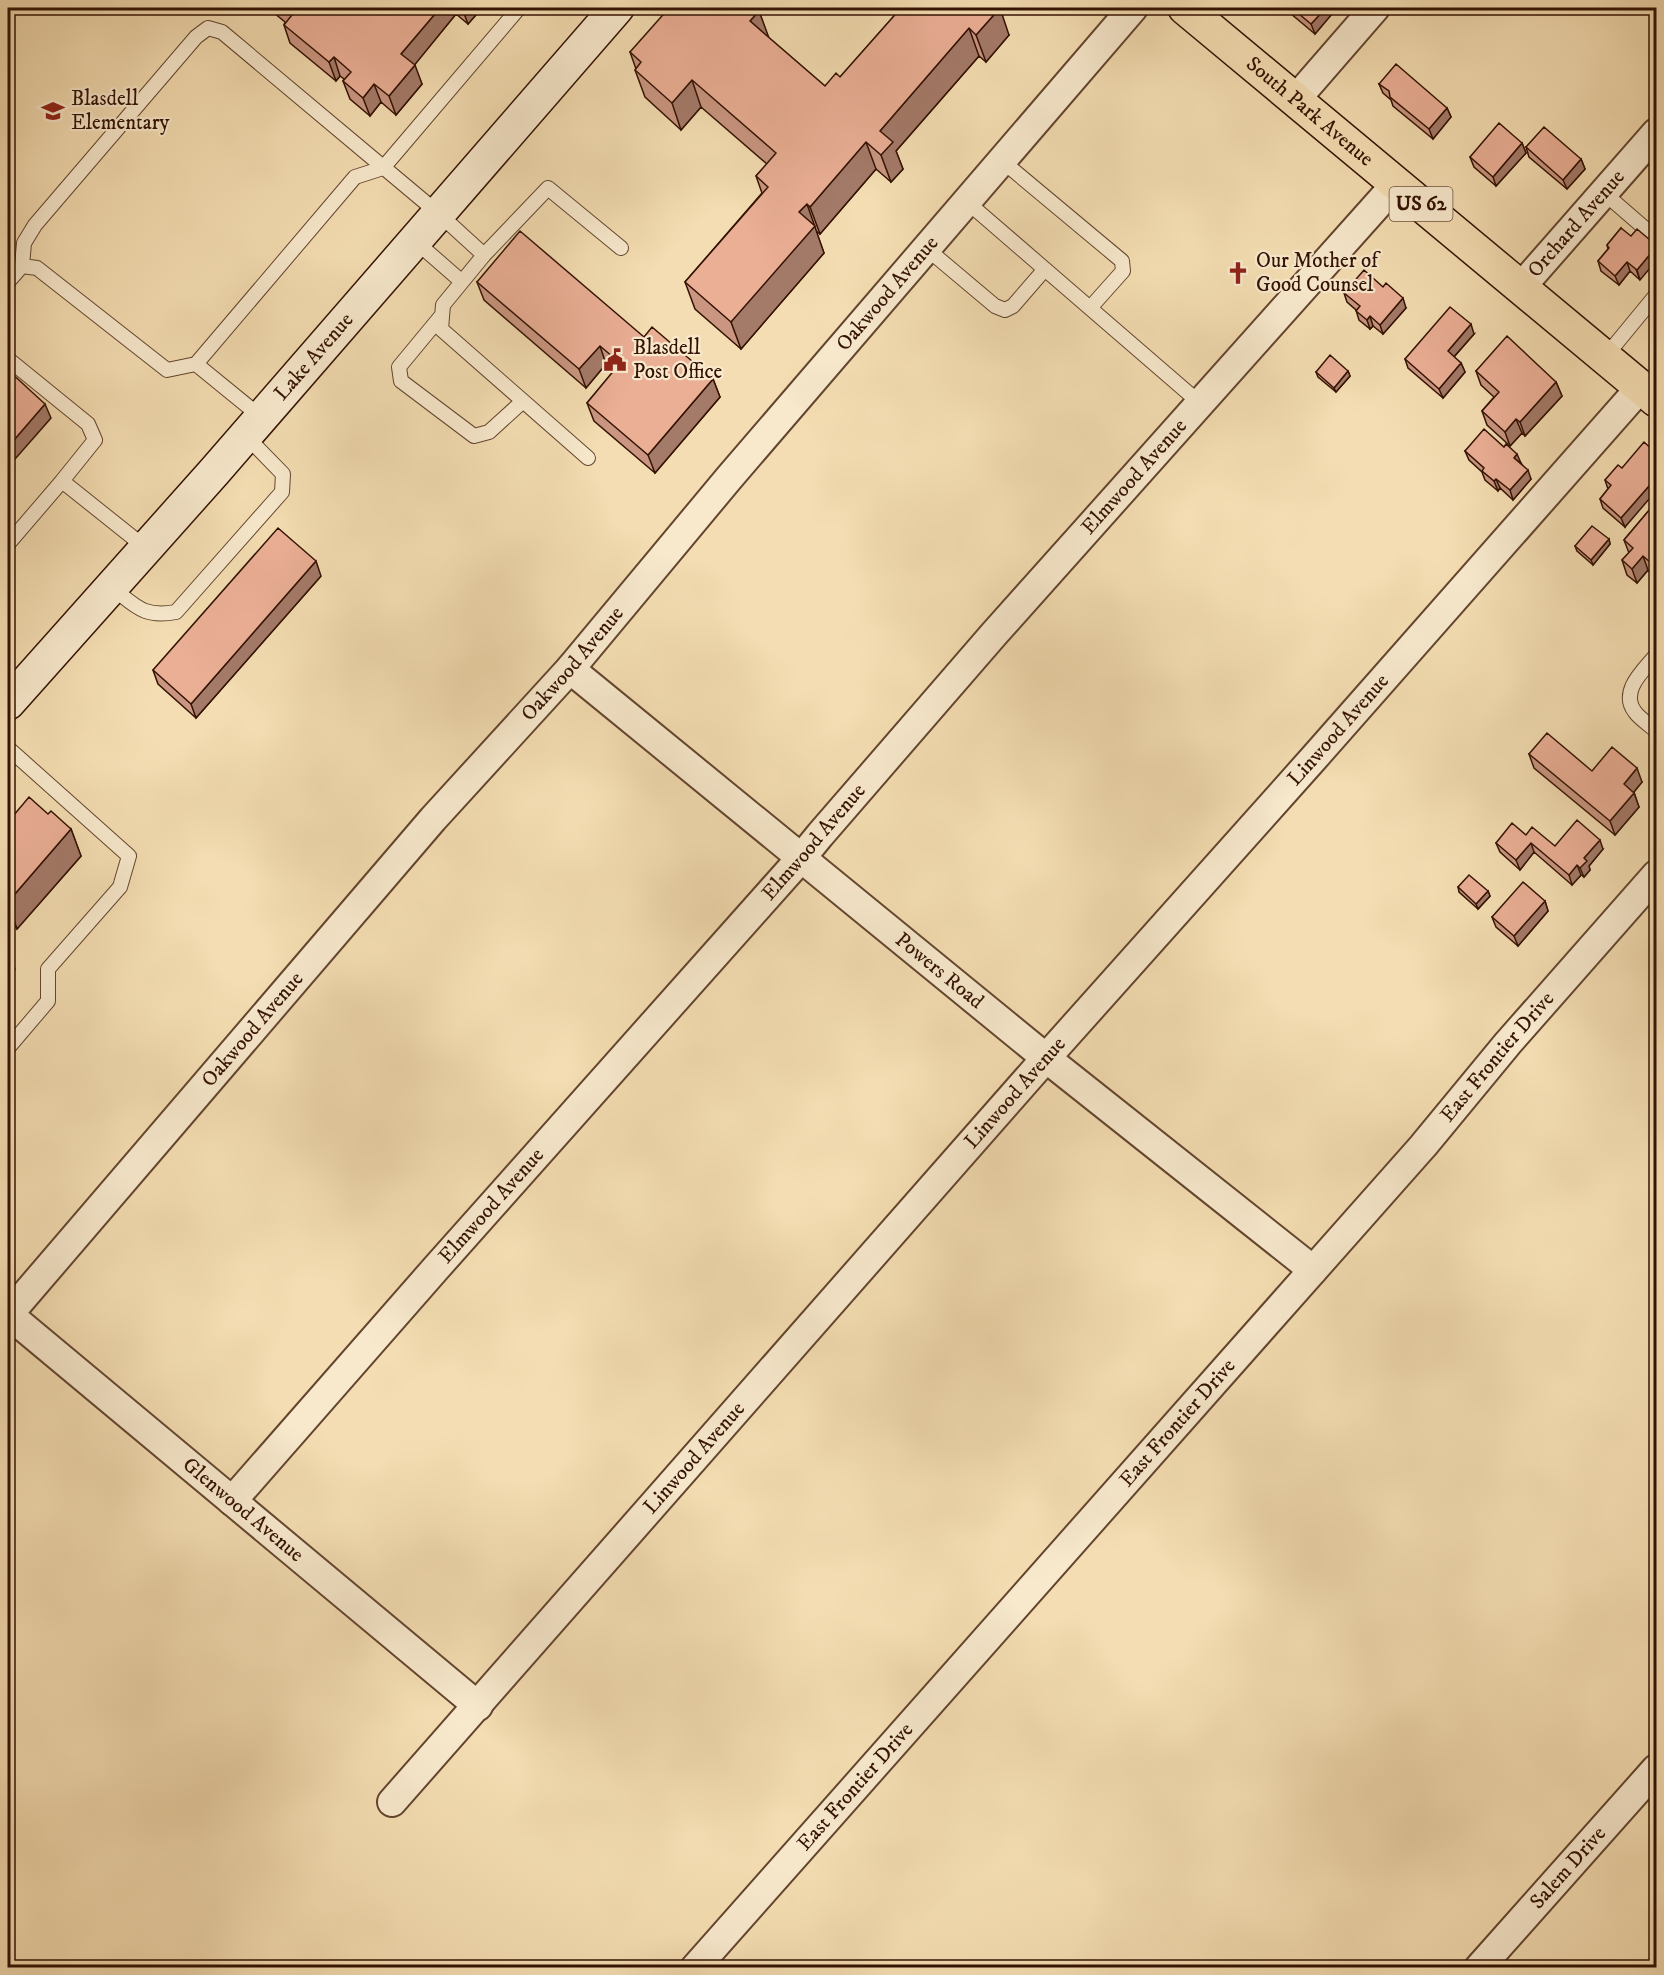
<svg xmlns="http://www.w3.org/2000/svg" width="1664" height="1975" viewBox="0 0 1664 1975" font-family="'IM FELL DW Pica',serif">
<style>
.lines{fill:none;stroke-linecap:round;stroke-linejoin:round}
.lane-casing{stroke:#63452f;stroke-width:16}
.street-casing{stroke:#63452f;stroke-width:32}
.secondary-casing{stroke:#331203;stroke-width:36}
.primary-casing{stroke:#331203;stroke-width:36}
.lane{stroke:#f8e9cd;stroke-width:14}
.street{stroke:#f8e9cd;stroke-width:28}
.secondary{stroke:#f8e9cd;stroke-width:33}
.primary{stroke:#f4ddb2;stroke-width:33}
.wall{fill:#ca9681;stroke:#331203;stroke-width:1.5}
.shaded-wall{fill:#a47a69;stroke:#331203;stroke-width:1.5}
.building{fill:#ebaf96;stroke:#331203;stroke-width:1.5}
.labels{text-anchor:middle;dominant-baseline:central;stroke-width:4.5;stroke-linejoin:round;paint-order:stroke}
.shield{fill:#f8e9cd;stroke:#6e5240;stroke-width:1.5}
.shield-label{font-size:20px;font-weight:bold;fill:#331203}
.poi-label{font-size:21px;fill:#331203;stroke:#f8e9cd;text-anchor:start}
.street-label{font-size:21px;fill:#331203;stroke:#f8e9cd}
</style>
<rect width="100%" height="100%" fill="#f4ddb2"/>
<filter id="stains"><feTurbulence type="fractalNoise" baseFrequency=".00333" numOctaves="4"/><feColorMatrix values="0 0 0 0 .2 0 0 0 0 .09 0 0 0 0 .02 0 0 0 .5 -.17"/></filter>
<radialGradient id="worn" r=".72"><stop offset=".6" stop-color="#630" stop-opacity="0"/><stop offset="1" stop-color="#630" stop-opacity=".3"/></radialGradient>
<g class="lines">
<!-- lane casing -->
<g class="lane-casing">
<path id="lane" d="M 1001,160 L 1122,261 L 1123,271 L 1090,308
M 1604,193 L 1656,238
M 966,201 L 1201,404
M 414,240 L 461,281
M 926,248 L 995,306 L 1005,310 L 1013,306 L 1045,269
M 22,266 L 24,243 L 35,225 L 196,37 L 208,28 L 222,32 L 438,213 L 484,255
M 8,282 L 22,266 L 37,268 L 167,370 L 196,364 L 355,177 L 383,168 L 519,8
M 442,315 L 399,367 L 401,381 L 474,436 L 489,432 L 523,401
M 1605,357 L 1656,295
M 8,359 L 88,424 L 95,440 L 62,481 L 146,548
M 196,364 L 261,417
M 588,458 L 441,329 L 443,305 L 484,255 L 548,188 L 621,248
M 8,544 L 62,481
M 111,587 C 136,606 143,618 176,612 L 282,492 L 283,474 L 245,435
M 1656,655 C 1644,670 1619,691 1635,712 C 1640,719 1650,725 1656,731
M 8,748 L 129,856 L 120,887 L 48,969 L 48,1001 L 8,1048"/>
</g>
<!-- street casing -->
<g class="street-casing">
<g id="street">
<path d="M 1296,99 L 1375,8"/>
<path id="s1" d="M 1521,287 L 1656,133"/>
<path id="s2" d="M 570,669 L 1046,1058 L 1313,1270"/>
<path id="s3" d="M 8,1314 L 478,1706"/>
<path id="s4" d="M 8,1315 L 433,819 L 570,669 L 729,478 L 1133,8"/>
<path id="s5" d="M 232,1501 L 437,1267 L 802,857 L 820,835 L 994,634 L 1396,184"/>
<path id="s6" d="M 392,1802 L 1046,1058 L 1313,759 L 1641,387"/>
<path id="s7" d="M 695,1968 L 1423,1146 L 1508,1043 L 1656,875"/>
<path id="s8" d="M 1479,1968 L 1656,1769"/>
</g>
</g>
<!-- secondary casing -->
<g class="secondary-casing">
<g id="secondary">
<path id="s9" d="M 8,703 L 214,472 L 617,8"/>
</g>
</g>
<!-- primary casing -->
<g class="primary-casing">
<g id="primary">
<path id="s10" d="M 1185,8 L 1656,400"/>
</g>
</g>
<!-- lane -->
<use href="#lane" class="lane"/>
<!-- street -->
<use href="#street" class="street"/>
<!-- secondary -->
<use href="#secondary" class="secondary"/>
<!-- primary -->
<use href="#primary" class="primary"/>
</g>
<!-- wall -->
<path class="wall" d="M 268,8 L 482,8 L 468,24 L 456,14 L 414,65 L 422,84 L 396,115 L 381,102 L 370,116 L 350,99 L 343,81 L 344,79 L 340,76 L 336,81 L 290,43 L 284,25 L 285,22 Z
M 901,8 L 1009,35 L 986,62 L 979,56 L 896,151 L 903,169 L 891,182 L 876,169 L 820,234 L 816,231 L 824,253 L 741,349 L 695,309 L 685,282 L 762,193 L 756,176 L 767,164 L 701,107 L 681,130 L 645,97 L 635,70 L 636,69 L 630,52 L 759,11 L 768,37 L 825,86 L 840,77 Z
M 1284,8 L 1329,8 L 1332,14 L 1315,34 Z
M 1379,84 L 1447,108 L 1451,117 L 1433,139 L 1393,106 L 1391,100 L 1383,93 Z
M 1522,143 L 1526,153 L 1496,186 L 1474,167 L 1470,157 Z
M 1526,147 L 1581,159 L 1585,169 L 1567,189 L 1529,157 Z
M 1621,228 L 1640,280 L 1630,271 L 1619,285 L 1601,271 L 1598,261 L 1608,249 L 1607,245 Z
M 477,282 L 644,337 L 713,379 L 720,397 L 655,473 L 594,421 L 587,403 L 614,371 L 606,364 L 586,388 L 484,300 Z
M 1344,293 L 1406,308 L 1383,334 L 1373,326 L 1370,329 L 1359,320 L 1356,310 L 1347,302 Z
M 1474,334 L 1454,357 L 1461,363 L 1465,372 L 1443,398 L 1408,368 L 1405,359 Z
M 1348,371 L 1350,376 L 1336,392 L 1318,377 L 1316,372 Z
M 1476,371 L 1556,382 L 1562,396 L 1525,436 L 1522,433 L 1510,446 L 1487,425 L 1482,411 L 1494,397 L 1481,385 Z
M 1465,451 L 1521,463 L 1531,479 L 1513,500 L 1500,488 L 1498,491 L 1485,480 L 1482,472 L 1469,460 Z
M 1622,468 L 1625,527 L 1603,508 L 1600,499 L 1608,489 L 1605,480 Z
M 1656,502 L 1656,577 L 1648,570 L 1637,583 L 1627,575 L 1622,560 L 1629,553 L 1624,540 Z
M 1609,539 L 1610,544 L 1593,565 L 1577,551 L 1575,546 Z
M 321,576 L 196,718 L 158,684 L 153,670 Z
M 1529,754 L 1592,771 L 1642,782 L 1634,792 L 1639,807 L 1615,835 L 1534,768 Z
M 48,814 L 71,829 L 81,856 L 17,929 L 8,920 L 8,822 Z
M 1526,835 L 1555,846 L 1603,849 L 1589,866 L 1590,870 L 1584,877 L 1581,875 L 1572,885 L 1534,852 L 1520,870 L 1500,852 L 1496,843 Z
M 1458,887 L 1488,891 L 1490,896 L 1478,909 L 1459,892 Z
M 1545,901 L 1548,911 L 1518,946 L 1496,927 L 1492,917 Z"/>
<!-- shaded-wall -->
<path class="shaded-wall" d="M 440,8 L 454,8 L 456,14 L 408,73 L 401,54 Z
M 462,8 L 482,8 L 468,24 Z
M 1000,8 L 1009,35 L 986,62 L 976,35 Z
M 1326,8 L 1329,8 L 1332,14 L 1315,34 L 1311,24 Z
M 759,11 L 769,38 L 750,21 Z
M 969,28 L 979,56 L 896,151 L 903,169 L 891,182 L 881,155 L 880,131 Z
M 334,57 L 340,76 L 336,81 L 329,62 Z
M 415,65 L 422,84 L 396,115 L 389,96 Z
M 692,80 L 701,107 L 681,130 L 672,103 Z
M 374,84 L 381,102 L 370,116 L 363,98 Z
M 1447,108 L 1451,117 L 1433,139 L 1429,129 Z
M 866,142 L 876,169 L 820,234 L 810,207 Z
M 1522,143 L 1526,153 L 1496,186 L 1493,177 Z
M 1581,159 L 1585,169 L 1567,189 L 1563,180 Z
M 807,204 L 824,253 L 741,349 L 731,322 L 799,212 Z
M 1656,247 L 1656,261 L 1640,280 L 1637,270 Z
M 1627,262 L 1630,271 L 1619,285 L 1615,276 Z
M 1403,298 L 1406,308 L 1383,334 L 1380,325 Z
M 1370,316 L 1373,326 L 1370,329 L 1367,320 Z
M 1471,324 L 1474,334 L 1451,360 L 1448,351 Z
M 600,346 L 606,364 L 586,388 L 579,369 Z
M 1461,363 L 1465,372 L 1443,398 L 1439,389 Z
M 1348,371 L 1350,376 L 1336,392 L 1334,388 Z
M 713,379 L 720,397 L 655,473 L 648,455 Z
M 1556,382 L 1562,396 L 1525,436 L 1520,422 Z
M 45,404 L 51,418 L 8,467 L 8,447 Z
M 1516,419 L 1522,433 L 1510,446 L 1505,432 Z
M 1517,454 L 1521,463 L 1514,458 Z
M 1528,470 L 1531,479 L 1513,500 L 1510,490 Z
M 1656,478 L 1656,491 L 1625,527 L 1621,518 Z
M 1496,479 L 1500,488 L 1498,491 L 1494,481 Z
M 1609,539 L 1610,544 L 1593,565 L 1591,560 Z
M 1643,556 L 1648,570 L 1637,583 L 1632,569 Z
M 1656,556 L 1656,577 L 1651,563 Z
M 316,561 L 321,576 L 196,718 L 191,704 Z
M 1637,768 L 1642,782 L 1629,798 L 1624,784 Z
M 1634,793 L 1639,807 L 1615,835 L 1610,821 Z
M 71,829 L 81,856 L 17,929 L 8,902 Z
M 1600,840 L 1603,849 L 1589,866 L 1590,870 L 1584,877 L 1580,868 L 1584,858 Z
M 1531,843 L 1534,852 L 1520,870 L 1516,860 Z
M 1577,865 L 1581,875 L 1572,885 L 1569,875 Z
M 1488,891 L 1490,896 L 1478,909 L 1476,904 Z
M 1545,901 L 1548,911 L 1518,946 L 1514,936 Z
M 8,947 L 15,969 L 8,977 Z"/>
<!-- building -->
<path class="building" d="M 283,8 L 440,8 L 401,54 L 415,65 L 389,96 L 374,84 L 363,98 L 343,81 L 351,72 L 334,57 L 329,62 L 284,25 L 292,15 Z
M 669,8 L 755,8 L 759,11 L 750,21 L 825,86 L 836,73 L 840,77 L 901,8 L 1000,8 L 976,35 L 969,28 L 880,131 L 893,142 L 881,155 L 866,142 L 810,207 L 807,204 L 799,212 L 815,226 L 731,322 L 685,282 L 768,187 L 756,176 L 776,153 L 692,80 L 672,103 L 635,70 L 641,62 L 630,52 Z
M 1292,8 L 1326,8 L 1311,24 Z
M 1396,64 L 1447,108 L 1429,129 L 1390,97 L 1389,91 L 1379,84 Z
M 1499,123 L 1522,143 L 1493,177 L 1470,157 Z
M 1544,127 L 1581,159 L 1563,180 L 1526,147 Z
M 1621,228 L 1631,236 L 1637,229 L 1656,245 L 1656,247 L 1637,270 L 1627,262 L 1615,276 L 1598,261 L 1609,248 L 1607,245 Z
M 520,231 L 644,337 L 652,327 L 713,379 L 648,455 L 587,403 L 620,363 L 600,346 L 579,369 L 477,282 Z
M 1364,270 L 1383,287 L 1386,283 L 1403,298 L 1380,325 L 1370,316 L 1367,320 L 1356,311 L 1360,306 L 1344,293 Z
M 1450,307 L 1471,324 L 1448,351 L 1461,363 L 1439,389 L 1405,359 Z
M 1507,336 L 1556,382 L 1520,422 L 1516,419 L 1505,432 L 1482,411 L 1499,392 L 1476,371 Z
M 1330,355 L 1348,371 L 1334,388 L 1316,372 Z
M 8,370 L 45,404 L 8,447 Z
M 1484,429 L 1504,447 L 1506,444 L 1517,454 L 1514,458 L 1528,470 L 1510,490 L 1496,479 L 1494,481 L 1482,471 L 1484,468 L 1465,451 Z
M 1644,442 L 1656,453 L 1656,478 L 1621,518 L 1600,499 L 1611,485 L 1605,480 L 1618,465 L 1622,468 Z
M 1656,502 L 1656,556 L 1651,563 L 1643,556 L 1632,569 L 1622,560 L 1633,548 L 1624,540 Z
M 1592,526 L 1609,539 L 1591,560 L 1575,546 Z
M 278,528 L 316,561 L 191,704 L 153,670 Z
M 1547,733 L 1592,771 L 1612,747 L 1637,768 L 1624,784 L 1634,793 L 1610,821 L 1529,754 Z
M 29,797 L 48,814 L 51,811 L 71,829 L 8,902 L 8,822 Z
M 1577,820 L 1600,840 L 1584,858 L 1587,861 L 1580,868 L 1577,865 L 1569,875 L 1531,843 L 1516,860 L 1496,843 L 1512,823 L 1526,835 L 1532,827 L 1555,846 Z
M 1469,875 L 1488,891 L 1476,904 L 1458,887 Z
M 1523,882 L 1545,901 L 1514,936 L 1492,917 Z"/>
<!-- icons -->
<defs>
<g id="school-bare" transform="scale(1.8)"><path d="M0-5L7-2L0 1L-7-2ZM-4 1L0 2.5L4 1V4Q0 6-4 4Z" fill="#8f2418" stroke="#f8e9cd" stroke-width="2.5" paint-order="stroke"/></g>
<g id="church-bare" transform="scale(1.8)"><path d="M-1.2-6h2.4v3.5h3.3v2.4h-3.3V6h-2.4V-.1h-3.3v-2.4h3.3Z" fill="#8f2418" stroke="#f8e9cd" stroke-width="2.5" paint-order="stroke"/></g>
<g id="civic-bare" transform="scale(1.8)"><path d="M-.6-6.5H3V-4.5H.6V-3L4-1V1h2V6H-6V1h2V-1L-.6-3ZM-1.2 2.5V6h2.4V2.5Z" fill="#8f2418" stroke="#f8e9cd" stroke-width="2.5" paint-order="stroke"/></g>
</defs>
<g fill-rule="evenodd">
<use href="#school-bare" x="53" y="111"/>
<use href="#church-bare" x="1238" y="273"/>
<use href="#civic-bare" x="615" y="360"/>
</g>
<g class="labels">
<!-- shield labels -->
<rect class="shield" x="1389.5" y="187" width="63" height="34" rx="4.5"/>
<g class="shield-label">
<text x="1421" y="204">US 62</text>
</g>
<!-- poi labels -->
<g class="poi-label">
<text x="71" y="99">Blasdell<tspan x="71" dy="24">Elementary</tspan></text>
<text x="1256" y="261">Our Mother of<tspan x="1256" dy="24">Good Counsel</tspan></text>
<text x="633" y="348">Blasdell<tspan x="633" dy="24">Post Office</tspan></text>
</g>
<!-- street labels -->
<g class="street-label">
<text stroke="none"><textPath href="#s10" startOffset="162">South Park Avenue</textPath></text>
<text stroke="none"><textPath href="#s1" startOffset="84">Orchard Avenue</textPath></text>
<text stroke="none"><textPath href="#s4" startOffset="1348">Oakwood Avenue</textPath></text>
<text stroke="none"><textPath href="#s9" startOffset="462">Lake Avenue</textPath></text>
<text stroke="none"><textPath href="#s5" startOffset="1365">Elmwood Avenue</textPath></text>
<text stroke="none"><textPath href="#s4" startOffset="862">Oakwood Avenue</textPath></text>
<text stroke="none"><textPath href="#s6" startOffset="1430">Linwood Avenue</textPath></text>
<text stroke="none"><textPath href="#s5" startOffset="879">Elmwood Avenue</textPath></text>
<text stroke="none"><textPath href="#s2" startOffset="477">Powers Road</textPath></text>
<text stroke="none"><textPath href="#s4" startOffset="376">Oakwood Avenue</textPath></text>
<text stroke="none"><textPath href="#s7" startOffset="1214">East Frontier Drive</textPath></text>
<text stroke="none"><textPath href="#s6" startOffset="944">Linwood Avenue</textPath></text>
<text stroke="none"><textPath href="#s5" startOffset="393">Elmwood Avenue</textPath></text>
<text stroke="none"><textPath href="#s7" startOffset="728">East Frontier Drive</textPath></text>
<text stroke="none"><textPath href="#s6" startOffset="458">Linwood Avenue</textPath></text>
<text stroke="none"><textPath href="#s3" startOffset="306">Glenwood Avenue</textPath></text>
<text stroke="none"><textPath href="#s7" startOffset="242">East Frontier Drive</textPath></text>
<text stroke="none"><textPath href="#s8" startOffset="134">Salem Drive</textPath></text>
</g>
</g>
<!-- margin -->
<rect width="1664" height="1975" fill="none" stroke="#f4ddb2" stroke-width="30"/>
<rect x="9" y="9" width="1646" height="1957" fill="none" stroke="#331203" stroke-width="3"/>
<rect x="15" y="15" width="1634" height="1945" fill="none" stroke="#331203" stroke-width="1.5"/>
<rect width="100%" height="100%" filter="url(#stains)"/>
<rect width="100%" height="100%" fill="url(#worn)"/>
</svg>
